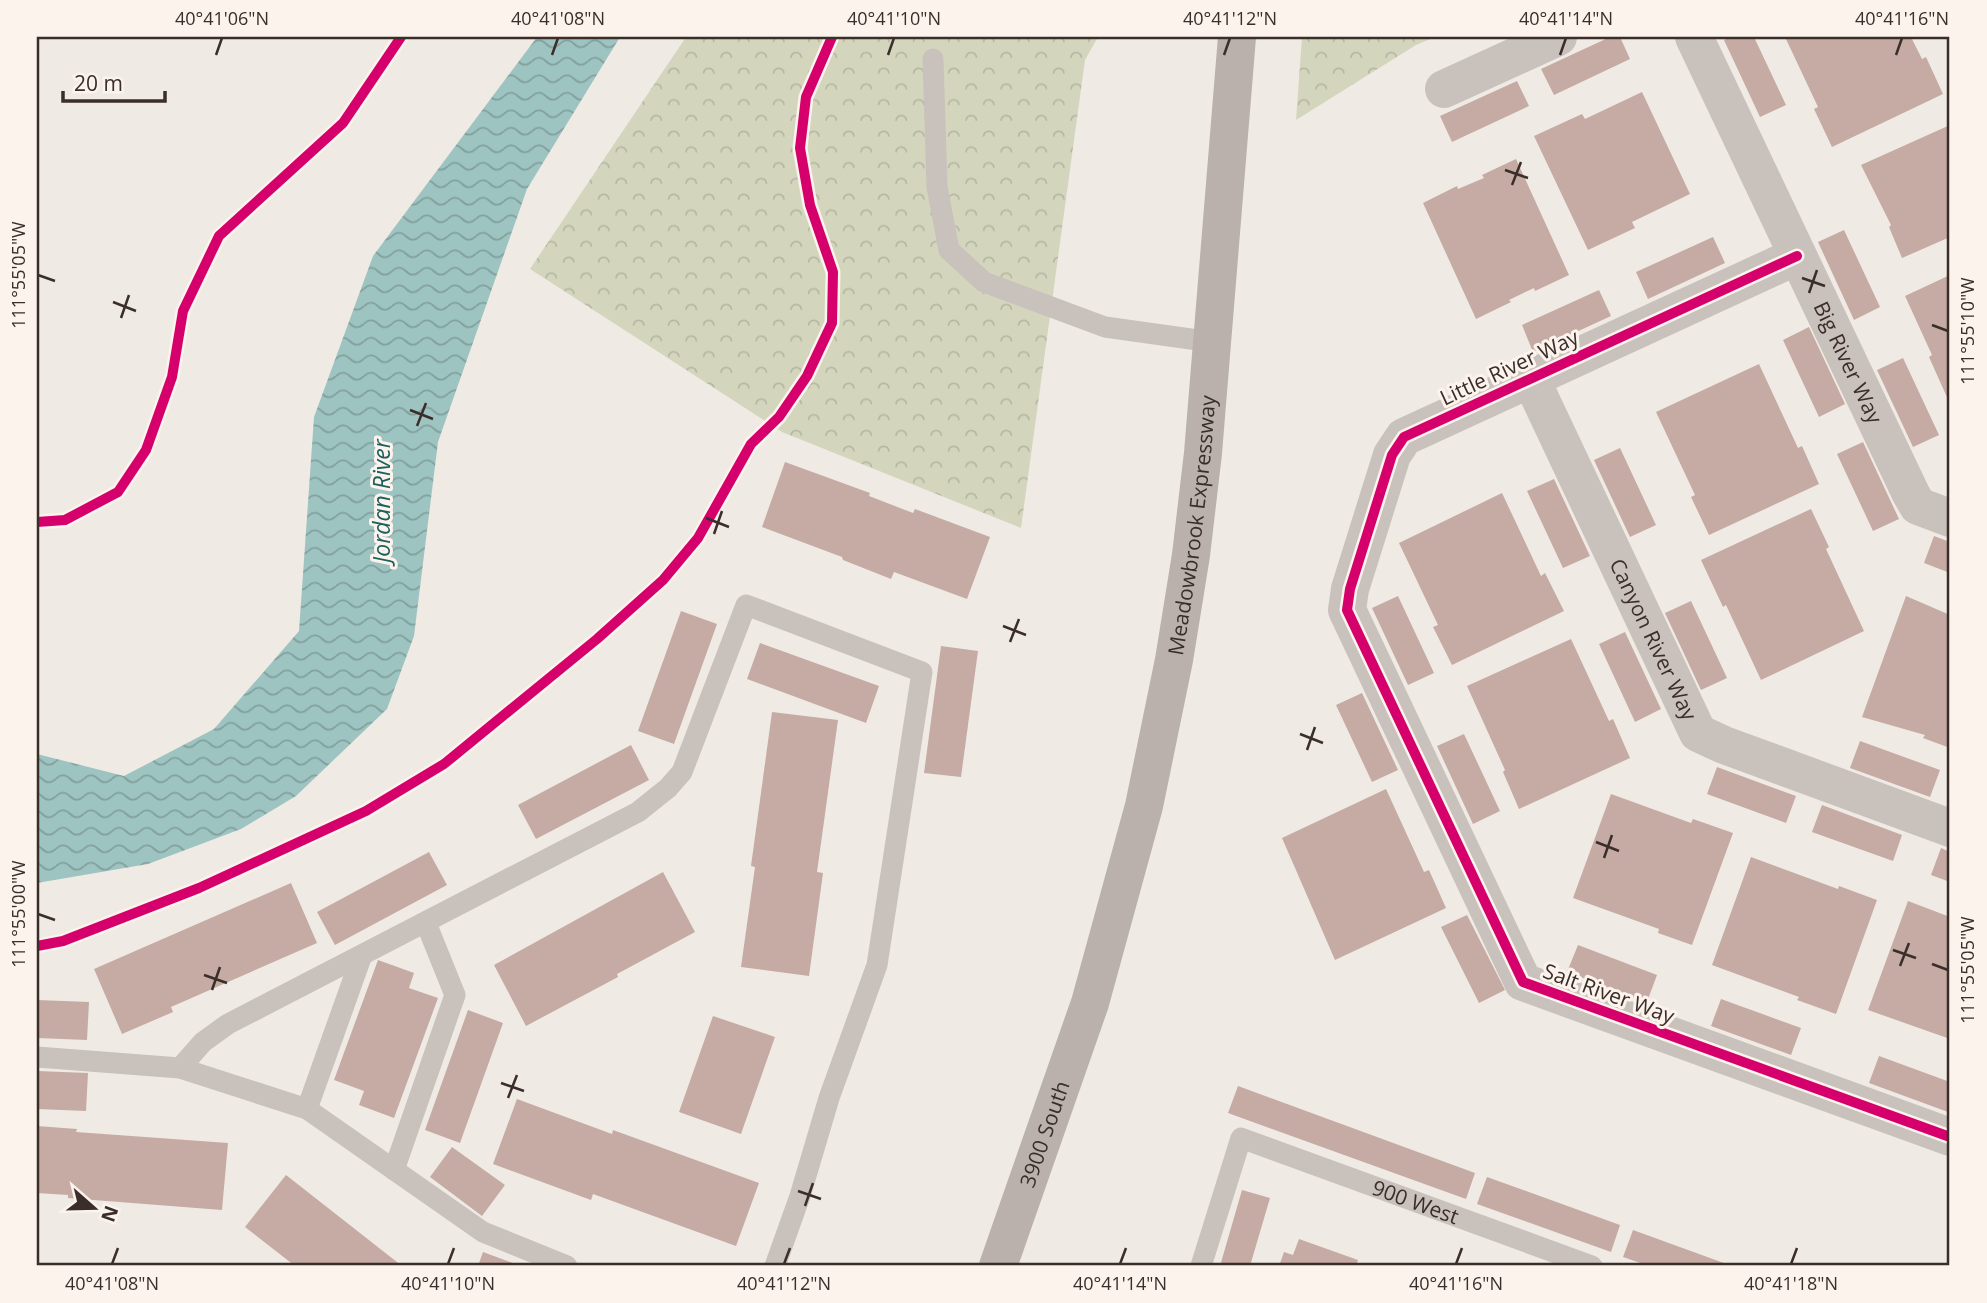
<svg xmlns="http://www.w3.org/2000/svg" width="1987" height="1303" viewBox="0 0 1987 1303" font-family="'Open Sans',sans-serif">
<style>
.park{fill:url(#park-crowns)}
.water{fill:url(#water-waves)}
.building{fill:#c5aba4}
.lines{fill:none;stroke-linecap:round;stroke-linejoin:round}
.lane{stroke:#c9c1bc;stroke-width:21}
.street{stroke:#c9c1bc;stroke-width:38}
.secondary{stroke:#bab1ac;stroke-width:38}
.cycleway-casing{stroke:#fbf3ec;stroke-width:15}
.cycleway{stroke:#d6006c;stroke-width:10}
.ticks{fill:none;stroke:#3b2e2a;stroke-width:2.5}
.labels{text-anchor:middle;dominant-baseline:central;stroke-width:6;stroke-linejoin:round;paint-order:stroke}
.street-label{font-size:21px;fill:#3b2e2a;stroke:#fbf3ec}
.water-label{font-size:23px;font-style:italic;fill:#1b605f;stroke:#fbf3ec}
.neatline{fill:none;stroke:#3b2e2a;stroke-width:2.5}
.ticks-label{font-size:18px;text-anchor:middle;fill:#3b2e2a}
</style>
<defs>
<pattern id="park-crowns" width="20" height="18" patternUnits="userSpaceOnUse" patternTransform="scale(1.75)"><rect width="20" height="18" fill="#d3d6bd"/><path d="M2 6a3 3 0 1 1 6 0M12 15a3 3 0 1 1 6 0" fill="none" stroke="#b6b8a3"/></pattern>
<pattern id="water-waves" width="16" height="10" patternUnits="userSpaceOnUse" patternTransform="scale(1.75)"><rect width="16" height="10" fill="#9ec4c1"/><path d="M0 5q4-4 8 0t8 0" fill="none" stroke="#82a09d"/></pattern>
</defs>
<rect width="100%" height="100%" fill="#f0eae4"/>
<!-- park -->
<path class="park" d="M 686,37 L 1098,37 L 1085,60 L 1021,528 L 782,432 L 530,269 Z
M 1302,37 L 1435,37 L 1416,45 L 1296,120 Z"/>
<!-- water -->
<path class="water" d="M 537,37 L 620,37 L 527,189 L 438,442 L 414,636 L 387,709 L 296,796 L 241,829 L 148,864 L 37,883 L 37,754 L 124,776 L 214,729 L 299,631 L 314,417 L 373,256 Z"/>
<!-- building -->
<path class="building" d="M 1610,37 L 1620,37 L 1630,59 L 1554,95 L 1541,69 Z
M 1730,37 L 1754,37 L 1786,105 L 1760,117 L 1724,40 Z
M 1785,37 L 1911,37 L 1922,59 L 1926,57 L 1943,94 L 1832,147 L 1814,109 L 1818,107 Z
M 1517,81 L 1529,106 L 1452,142 L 1440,116 Z
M 1642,92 L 1690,194 L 1632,222 L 1635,228 L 1588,250 L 1534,136 L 1582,114 L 1585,119 Z
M 1950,125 L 1950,237 L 1902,258 L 1889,227 L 1891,225 L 1861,165 Z
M 1516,159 L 1569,275 L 1535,291 L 1534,288 L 1509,300 L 1511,302 L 1476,319 L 1423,203 L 1457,186 L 1458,189 L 1484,178 L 1482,175 Z
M 1844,230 L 1880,307 L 1854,320 L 1818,242 Z
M 1713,237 L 1725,263 L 1648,299 L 1636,272 Z
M 1950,275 L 1950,404 L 1929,357 L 1932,355 L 1905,296 Z
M 1599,290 L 1611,316 L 1533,352 L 1522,325 Z
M 1809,327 L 1845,404 L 1819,417 L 1783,340 Z
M 1903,358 L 1939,435 L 1913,447 L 1877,370 Z
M 1759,364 L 1798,448 L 1802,446 L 1819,484 L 1709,535 L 1691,497 L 1695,495 L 1656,412 Z
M 1863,442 L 1899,519 L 1873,531 L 1837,454 Z
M 1620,448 L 1656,525 L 1630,537 L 1594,460 Z
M 785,462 L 870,493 L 869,496 L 913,513 L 915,509 L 990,537 L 967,599 L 894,572 L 891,579 L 843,560 L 842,557 L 762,527 Z
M 1554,479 L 1590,556 L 1563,568 L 1527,491 Z
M 1502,493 L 1541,576 L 1545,573 L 1564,611 L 1452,665 L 1433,627 L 1438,625 L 1399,543 Z
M 1811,509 L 1829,547 L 1826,549 L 1864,631 L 1761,680 L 1726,605 L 1723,607 L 1701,560 Z
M 1934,536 L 1950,542 L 1950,573 L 1924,563 Z
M 1398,596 L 1434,673 L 1408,685 L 1372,608 Z
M 1906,596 L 1950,615 L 1950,748 L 1923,738 L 1925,735 L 1862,717 Z
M 1691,601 L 1727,678 L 1701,690 L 1665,613 Z
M 681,611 L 717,624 L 674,744 L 638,731 Z
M 1625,632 L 1661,709 L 1635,722 L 1599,644 Z
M 1571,639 L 1609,721 L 1613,719 L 1630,758 L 1519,809 L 1503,772 L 1505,770 L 1467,686 Z
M 760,643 L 879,686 L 866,723 L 747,679 Z
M 941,646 L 978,651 L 961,777 L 924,773 Z
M 1362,693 L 1398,770 L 1372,782 L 1336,705 Z
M 772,712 L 838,720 L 817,872 L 823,873 L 809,976 L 741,967 L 755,867 L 751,866 Z
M 1464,734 L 1500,811 L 1473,824 L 1437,746 Z
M 1860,741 L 1940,770 L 1930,797 L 1850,768 Z
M 631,745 L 649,780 L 536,839 L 518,805 Z
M 1717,767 L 1796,796 L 1786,823 L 1707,794 Z
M 1386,789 L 1424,872 L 1429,870 L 1446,908 L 1335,960 L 1282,838 Z
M 1611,794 L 1691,823 L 1693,819 L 1733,833 L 1692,945 L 1658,933 L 1659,929 L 1573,898 Z
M 1822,805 L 1902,835 L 1893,861 L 1812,832 Z
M 1941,848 L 1950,852 L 1950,882 L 1931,875 Z
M 429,852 L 447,885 L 335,945 L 317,912 Z
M 1751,857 L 1838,889 L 1839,886 L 1877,900 L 1836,1014 L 1797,1000 L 1799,997 L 1712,965 Z
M 663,872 L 695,932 L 617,974 L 618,977 L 526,1026 L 494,965 Z
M 291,883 L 317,943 L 171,1007 L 173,1012 L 122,1034 L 94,969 Z
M 1908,901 L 1950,917 L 1950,1039 L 1868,1010 Z
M 1467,915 L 1505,990 L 1479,1003 L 1441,927 Z
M 1578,945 L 1657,975 L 1647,1002 L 1567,972 Z
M 378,960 L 414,973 L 409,988 L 438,998 L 394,1118 L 359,1105 L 364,1091 L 334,1080 Z
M 1721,999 L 1801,1028 L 1791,1055 L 1711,1026 Z
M 37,1000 L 89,1002 L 87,1040 L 37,1038 Z
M 468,1010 L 503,1023 L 460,1143 L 425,1130 Z
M 713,1016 L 775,1037 L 741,1134 L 679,1112 Z
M 1879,1056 L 1950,1082 L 1948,1112 L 1869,1083 Z
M 37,1071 L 88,1073 L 86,1111 L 37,1109 Z
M 1238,1086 L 1475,1173 L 1466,1199 L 1228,1113 Z
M 517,1099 L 612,1134 L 613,1130 L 759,1183 L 736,1246 L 593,1194 L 591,1200 L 493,1164 Z
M 37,1126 L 77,1129 L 76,1132 L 228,1143 L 222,1210 L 68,1198 L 68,1195 L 37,1193 Z
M 452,1147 L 505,1185 L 482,1216 L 430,1177 Z
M 286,1175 L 402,1266 L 295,1266 L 245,1227 Z
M 1487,1177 L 1620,1225 L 1611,1252 L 1477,1204 Z
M 1242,1190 L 1270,1198 L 1250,1266 L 1220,1266 Z
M 1633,1230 L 1732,1266 L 1649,1266 L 1623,1257 Z
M 1299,1239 L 1358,1260 L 1356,1266 L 1279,1266 L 1284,1252 L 1293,1255 Z
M 483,1252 L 521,1266 L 478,1266 Z"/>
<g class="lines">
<!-- lane -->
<g class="lane">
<path d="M 933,59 L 937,187 L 949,250 L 984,282 L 1105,327 L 1212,342"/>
<path d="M 37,1057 L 180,1068 L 307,1109 L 483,1232 L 567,1266"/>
<path d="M 180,1068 L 203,1042 L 228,1024 L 638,812 L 668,788 L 682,772 L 746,605 L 922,672 L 877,965 L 829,1098 L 800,1196 L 775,1266"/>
<path d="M 307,1109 L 362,955"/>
<path d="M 394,1170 L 455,995 L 426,923"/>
<path id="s1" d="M 1201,1266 L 1241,1138 L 1592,1266"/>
</g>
<!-- street -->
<g class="street">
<path id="s2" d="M 1694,37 L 1911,494 L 1918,506 L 1950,518"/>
<path d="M 1444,89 L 1558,37"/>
<path d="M 1797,256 L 1404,437 L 1392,455 L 1350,589 L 1347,610 L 1523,982 L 1950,1137"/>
<path id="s3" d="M 1530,377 L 1698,733 L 1724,745 L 1950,828"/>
</g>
<!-- secondary -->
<path class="secondary" id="s4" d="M 998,1266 L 1090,1003 L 1144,806 L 1174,660 L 1191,555 L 1203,453 L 1237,37"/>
<!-- cycleway casing -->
<g class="cycleway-casing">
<path id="cycleway" d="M 1797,256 L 1404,437 L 1392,455 L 1350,589 L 1347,610 L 1523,982 L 1950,1137
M 37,522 L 65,520 L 118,492 L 146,450 L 172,377 L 183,311 L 219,236 L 343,123 L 401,37
M 37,946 L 63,941 L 199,888 L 366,811 L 444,764 L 597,639 L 663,580 L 698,538 L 751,444 L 779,417 L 807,376 L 832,323 L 833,272 L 810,205 L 800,148 L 806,97 L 832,37"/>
</g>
<!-- cycleway -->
<use href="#cycleway" class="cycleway"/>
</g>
<!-- ticks -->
<path class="ticks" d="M 216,55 L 222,38M 552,55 L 558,38M 888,55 L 894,38M 1224,55 L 1230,38M 1560,55 L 1566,38M 1896,55 L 1902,38M 1505,170 L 1528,178M 1512,185 L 1521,162M 38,275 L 55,281M 1802,278 L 1825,286M 1809,293 L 1817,270M 113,302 L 136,311M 121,318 L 129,295M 1932,325 L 1948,331M 410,410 L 433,419M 417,426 L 426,403M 706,518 L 729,527M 714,534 L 722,511M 1003,626 L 1026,635M 1010,642 L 1019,619M 1300,734 L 1323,743M 1307,750 L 1315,727M 1596,842 L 1619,851M 1604,858 L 1612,835M 38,914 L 55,920M 1893,950 L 1916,958M 1932,964 L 1948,970M 1900,966 L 1909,943M 204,975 L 227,983M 212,990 L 220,967M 501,1083 L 524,1091M 508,1098 L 517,1075M 798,1191 L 821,1199M 805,1206 L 813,1183M 112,1264 L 118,1248M 448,1264 L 454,1248M 784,1264 L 790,1248M 1120,1264 L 1126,1248M 1456,1264 L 1462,1248M 1791,1264 L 1797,1248"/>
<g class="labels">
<!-- street labels -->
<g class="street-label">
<text stroke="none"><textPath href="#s2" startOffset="360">Big River Way</textPath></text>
<text transform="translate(1509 367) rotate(-25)">Little River Way</text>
<text stroke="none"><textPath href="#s4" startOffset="768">Meadowbrook Expressway</textPath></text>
<text stroke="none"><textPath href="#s3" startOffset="290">Canyon River Way</textPath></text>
<text transform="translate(1609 993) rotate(20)">Salt River Way</text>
<text stroke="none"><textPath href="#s4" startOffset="140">3900 South</textPath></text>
<text stroke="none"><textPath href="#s1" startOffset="320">900 West</textPath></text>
</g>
<!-- water labels -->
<g class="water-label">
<text transform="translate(381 501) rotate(-90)">Jordan River</text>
</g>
</g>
<!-- border -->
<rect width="1987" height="1303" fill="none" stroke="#fbf3ec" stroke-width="77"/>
<!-- north arrow -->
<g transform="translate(94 1208) rotate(110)" stroke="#fbf3ec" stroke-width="5" paint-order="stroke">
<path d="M0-5L12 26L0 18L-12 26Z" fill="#3b2e2a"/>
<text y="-10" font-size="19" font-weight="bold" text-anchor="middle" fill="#3b2e2a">N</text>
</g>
<!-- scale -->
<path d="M63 91v10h102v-10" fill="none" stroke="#3b2e2a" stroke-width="3.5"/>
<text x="74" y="91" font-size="21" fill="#3b2e2a" stroke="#fbf3ec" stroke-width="5" paint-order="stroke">20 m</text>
<rect x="38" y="38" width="1910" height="1226" class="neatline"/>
<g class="ticks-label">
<text x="222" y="25">40°41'06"N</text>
<text x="558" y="25">40°41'08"N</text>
<text x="894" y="25">40°41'10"N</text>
<text x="1230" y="25">40°41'12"N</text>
<text x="1566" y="25">40°41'14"N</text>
<text x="1902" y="25">40°41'16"N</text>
<text transform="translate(19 275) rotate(-90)" y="6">111°55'05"W</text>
<text transform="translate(1968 331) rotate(-90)" y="6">111°55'10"W</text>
<text transform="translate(19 914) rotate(-90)" y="6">111°55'00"W</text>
<text transform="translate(1968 970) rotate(-90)" y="6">111°55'05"W</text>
<text x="112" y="1290">40°41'08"N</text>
<text x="448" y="1290">40°41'10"N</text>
<text x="784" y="1290">40°41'12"N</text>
<text x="1120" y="1290">40°41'14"N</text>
<text x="1456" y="1290">40°41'16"N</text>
<text x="1791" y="1290">40°41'18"N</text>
</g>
</svg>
